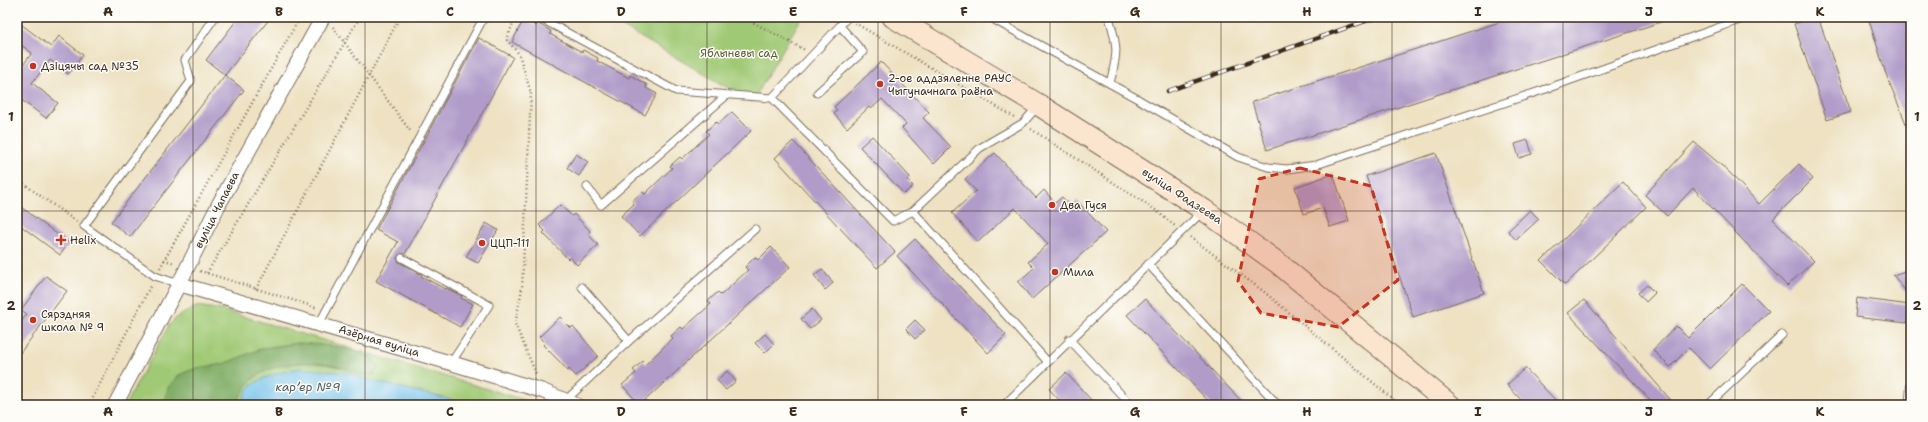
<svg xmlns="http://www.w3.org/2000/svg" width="1928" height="422" viewBox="0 0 1928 422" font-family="'Shantell Sans',sans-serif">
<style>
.green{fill:#a0c975;stroke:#6e7a4a}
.forest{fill:#80ad66;stroke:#5e6c42}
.water{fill:#70c0eb;stroke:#567584}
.building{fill:#b09bc9}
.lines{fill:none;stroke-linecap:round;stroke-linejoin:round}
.lane-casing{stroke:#7a6a58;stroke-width:9}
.street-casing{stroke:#7a6a58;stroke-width:16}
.secondary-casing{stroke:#7a6a58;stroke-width:23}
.path{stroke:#7a6a58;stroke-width:2.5;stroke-dasharray:1 3;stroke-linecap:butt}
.lane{stroke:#fff;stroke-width:7}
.street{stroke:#fff;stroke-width:14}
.secondary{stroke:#fbe5cf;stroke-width:21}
.rail-casing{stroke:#3b2a1e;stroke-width:4.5}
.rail{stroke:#fdfcf7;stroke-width:3;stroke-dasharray:9;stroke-linecap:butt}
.marked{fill:#c8321e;fill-opacity:0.2;stroke:#c8321e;stroke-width:3;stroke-dasharray:8 5;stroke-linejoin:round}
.grid{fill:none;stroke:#3b2a1e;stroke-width:1;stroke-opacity:0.55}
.poi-dot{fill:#c8321e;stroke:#fdfcf7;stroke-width:1.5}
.labels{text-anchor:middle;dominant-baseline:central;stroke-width:3;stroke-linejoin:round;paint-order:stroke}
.park-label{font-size:11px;fill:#595a38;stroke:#fdfcf7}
.poi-label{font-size:11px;fill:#3b2a1e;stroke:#fdfcf7;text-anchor:start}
.street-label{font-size:11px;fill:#3b2a1e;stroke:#fdfcf7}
.water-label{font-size:12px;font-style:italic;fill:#4e5e66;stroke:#fdfcf7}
.neatline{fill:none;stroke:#3b2a1e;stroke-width:1.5}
.grid-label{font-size:13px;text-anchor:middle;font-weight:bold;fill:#3b2a1e}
</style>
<rect width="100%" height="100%" fill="#fdfcf7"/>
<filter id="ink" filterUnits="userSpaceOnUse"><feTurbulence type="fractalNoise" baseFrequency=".025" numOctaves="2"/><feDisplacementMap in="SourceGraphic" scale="8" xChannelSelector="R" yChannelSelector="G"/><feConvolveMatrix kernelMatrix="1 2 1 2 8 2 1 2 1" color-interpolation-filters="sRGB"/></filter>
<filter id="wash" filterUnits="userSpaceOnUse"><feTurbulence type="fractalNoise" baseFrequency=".012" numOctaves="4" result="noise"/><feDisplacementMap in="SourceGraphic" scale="16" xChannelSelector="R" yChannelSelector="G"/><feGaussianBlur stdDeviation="0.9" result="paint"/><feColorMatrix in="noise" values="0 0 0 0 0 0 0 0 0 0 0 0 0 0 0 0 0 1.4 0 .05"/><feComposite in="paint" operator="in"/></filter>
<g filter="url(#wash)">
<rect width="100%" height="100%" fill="#eee2c3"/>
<!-- green -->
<path class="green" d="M 606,17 L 802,17 L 752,102 Z
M 198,306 L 222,310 L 541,405 L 125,405 L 169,325 L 177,317 Z"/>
<!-- forest -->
<path class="forest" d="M 298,343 C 317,344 372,348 379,367 L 374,374 L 369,375 C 356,374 343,367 330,365 C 306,360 272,363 253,379 C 245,386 241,396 236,405 L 163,405 L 168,388 L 173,381 L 181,374 L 197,368 L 223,364 L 263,348 Z"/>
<!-- water -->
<path class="water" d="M 300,368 L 348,373 L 377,382 L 473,405 L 245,405 C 237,380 284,372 300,368 Z"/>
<g id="blocks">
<!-- building -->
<path class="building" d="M 239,17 L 271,17 L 225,75 L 206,60 Z
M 1515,17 L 1670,17 L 1670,19 L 1267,150 L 1252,102 Z
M 1815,17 L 1818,17 L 1851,112 L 1827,120 L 1794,24 Z
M 1868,17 L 1911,17 L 1911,136 L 1886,74 Z
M 524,19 L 536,26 L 537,23 L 551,31 L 550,34 L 582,52 L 583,50 L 598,58 L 597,61 L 629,78 L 630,75 L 647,85 L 646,88 L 657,94 L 645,115 L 512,42 Z
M 17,21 L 51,47 L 59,36 L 83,55 L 68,74 L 50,60 L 32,83 L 58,103 L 46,118 L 17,97 L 17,73 L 32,53 L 17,42 Z
M 479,38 L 513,57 L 405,254 L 400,254 L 397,258 L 399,262 L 422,275 L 421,276 L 445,289 L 446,288 L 462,296 L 461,298 L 473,304 L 460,327 L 376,281 L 398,242 L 376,230 Z
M 881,62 L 929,112 L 923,118 L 951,147 L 934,164 L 902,128 L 906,124 L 882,99 L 871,109 L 869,107 L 847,128 L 834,114 L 837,110 L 834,107 Z
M 225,75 L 244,90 L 130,237 L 111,222 Z
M 732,112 L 751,131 L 640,236 L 621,216 L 634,204 L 632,201 L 642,192 L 645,194 L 672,168 L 670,166 L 680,157 L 682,159 L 709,134 L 706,131 L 716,122 L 718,124 Z
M 872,136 L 910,177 L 907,180 L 913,186 L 904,194 L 860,147 Z
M 1528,140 L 1532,154 L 1519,158 L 1515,144 Z
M 793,141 L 895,252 L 877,268 L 775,158 Z
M 1694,142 L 1728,171 L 1759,204 L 1799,164 L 1813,179 L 1773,219 L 1814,261 L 1787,286 L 1693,188 L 1667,216 L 1645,195 Z
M 995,153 L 1036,198 L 1044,190 L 1055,203 L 1062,197 L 1071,207 L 1077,201 L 1106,232 L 1032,299 L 1018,282 L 1034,268 L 1028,262 L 1048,244 L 1015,208 L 978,242 L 952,213 L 976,191 L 965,179 Z
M 1436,153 L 1484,293 L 1413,317 L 1366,176 Z
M 576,154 L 588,162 L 579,176 L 567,168 Z
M 1333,174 L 1349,221 L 1330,227 L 1323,208 L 1304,214 L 1295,187 Z
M 1623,182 L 1646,207 L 1565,285 L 1541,261 Z
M 17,204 L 69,243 L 60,255 L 17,223 Z
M 560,205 L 572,216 L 574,214 L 590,231 L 588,234 L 598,245 L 577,265 L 570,257 L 568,259 L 543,233 L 545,231 L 539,225 Z
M 1530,210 L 1539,219 L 1516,240 L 1508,231 Z
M 486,223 L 498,230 L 478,263 L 466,257 Z
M 915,239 L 1006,335 L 988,353 L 897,256 Z
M 771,247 L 790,267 L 640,405 L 622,385 L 636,373 L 633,370 L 643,361 L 646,364 L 673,338 L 671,336 L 681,327 L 683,329 L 711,304 L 708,301 L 718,292 L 721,295 L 748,270 L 745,267 L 755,257 L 758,260 Z
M 822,269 L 833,283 L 825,290 L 814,275 Z
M 1911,269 L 1911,298 L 1893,275 Z
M 46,276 L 67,291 L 17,357 L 17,327 L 27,314 L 21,310 Z
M 1742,284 L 1769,311 L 1710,369 L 1689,348 L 1670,367 L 1653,350 L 1676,326 L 1688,338 Z
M 1647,285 L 1655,293 L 1646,302 L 1638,293 Z
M 1857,298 L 1910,305 L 1907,323 L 1855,317 Z
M 1145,299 L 1245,405 L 1212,405 L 1127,315 Z
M 1584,300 L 1600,318 L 1675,405 L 1655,405 L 1568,313 Z
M 812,309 L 821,320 L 810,329 L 801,319 Z
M 560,317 L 571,328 L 573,326 L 598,356 L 576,376 L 569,369 L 568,371 L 559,361 L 543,345 L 545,343 L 539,337 Z
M 915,320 L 925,330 L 915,339 L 906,329 Z
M 765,334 L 774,344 L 765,353 L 755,343 Z
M 1525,368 L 1560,405 L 1526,405 L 1507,385 Z
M 727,371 L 736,381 L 726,390 L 717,380 Z
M 1066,373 L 1096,405 L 1064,405 L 1049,389 Z"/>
</g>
</g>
<g filter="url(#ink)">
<use href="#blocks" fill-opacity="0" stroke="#7a6a58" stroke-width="1"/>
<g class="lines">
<!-- lane casing -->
<g class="lane-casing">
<path id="lane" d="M 538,17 L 676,91 L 772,98
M 848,17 L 772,98 L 893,221 L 913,211
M 992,17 L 996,21 L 1136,98 L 1238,157 L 1268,167 L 1287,169 L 1316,165 L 1543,90 L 1748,17
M 1109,17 C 1118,47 1118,53 1110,83
M 817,93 L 863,52 L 840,26
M 1038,106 L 1023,123 L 980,148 L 913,211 L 1047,361
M 587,187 L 601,205 L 727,95
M 402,258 L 489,305 L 451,363
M 1148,264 L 1278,405
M 179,284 L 155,276 L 84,226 L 191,81 L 185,60 L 215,17
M 582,287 L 629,341
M 319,324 L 484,17
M 1069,339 L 1131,405
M 566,400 L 629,341 L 755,229
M 1004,405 L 1203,211
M 1708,405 L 1782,335
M 1909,405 L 1911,380"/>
</g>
<!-- street casing -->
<g class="street-casing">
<path id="street" d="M 179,284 L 451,363 L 543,391 L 576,405
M 115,405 L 179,284 L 219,204 L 323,17"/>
</g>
<!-- secondary casing -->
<g class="secondary-casing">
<path id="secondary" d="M 893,17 L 1039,105 L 1204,210 L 1278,263 L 1450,405"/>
</g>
<!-- path -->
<path class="path" d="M 515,17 L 507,40 L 519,54 L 531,93 L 522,289 L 515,324 L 537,376
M 743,17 L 805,50
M 855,23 L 1014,117
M 333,27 L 411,132
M 1031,129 L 1154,209 L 1175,226
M 17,179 L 77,222
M 1190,237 L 1263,291 L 1400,405
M 164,260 L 175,263
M 160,268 L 300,17
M 200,271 L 318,308
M 207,273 L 360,17
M 256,289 L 400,17
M 89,405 L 151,285"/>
<!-- lane -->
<use href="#lane" class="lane"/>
<!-- street -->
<use href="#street" class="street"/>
<!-- secondary -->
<use href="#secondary" class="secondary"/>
<!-- rail casing -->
<g class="rail-casing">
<path id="rail" d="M 1168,91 L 1377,17"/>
</g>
<!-- rail -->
<use href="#rail" class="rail"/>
</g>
</g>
<!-- marked area -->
<path class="marked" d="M 1300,168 L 1371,186 L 1398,280 L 1338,327 L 1261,313 L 1238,281 L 1259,179 Z"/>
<!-- grid -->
<path class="grid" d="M 193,17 L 193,405M 365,17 L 365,405M 536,17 L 536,405M 707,17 L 707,405M 878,17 L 878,405M 1050,17 L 1050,405M 1221,17 L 1221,405M 1392,17 L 1392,405M 1563,17 L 1563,405M 1735,17 L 1735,405M 17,211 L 1911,211"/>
<!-- markers -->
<g class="poi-dot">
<circle cx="33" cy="66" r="4"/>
<circle cx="880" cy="84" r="4"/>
<circle cx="1052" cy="205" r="4"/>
<path d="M59 234h4v4h4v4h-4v4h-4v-4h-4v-4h4z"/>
<circle cx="482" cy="243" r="4"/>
<circle cx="1055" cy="272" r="4"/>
<circle cx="33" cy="320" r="4"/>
</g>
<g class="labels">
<!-- park labels -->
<g class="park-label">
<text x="739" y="53">Яблыневы сад</text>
</g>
<!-- poi labels -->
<g class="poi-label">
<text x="41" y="66">Дзіцячы сад №35</text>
<text x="888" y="78">2-ое аддзяленне РАУС<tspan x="888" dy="13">Чыгуначнага раёна</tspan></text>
<text x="1060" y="205">Два Гуся</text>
<text x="70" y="240">Helix</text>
<text x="490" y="243">ЦЦП-111</text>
<text x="1063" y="272">Мила</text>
<text x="41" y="314">Сярэдняя<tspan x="41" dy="13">школа № 9</tspan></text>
</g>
<!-- street labels -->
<g class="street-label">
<text transform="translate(1182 196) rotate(33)">вуліца Фадзеева</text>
<text transform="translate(217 210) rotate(-63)">вуліца Чапаева</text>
<text transform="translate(379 341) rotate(17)">Азёрная вуліца</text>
</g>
<!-- water labels -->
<g class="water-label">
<text x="308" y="387">карʼер №9</text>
</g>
</g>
<!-- margin -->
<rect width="1928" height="422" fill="none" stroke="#fdfcf7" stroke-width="44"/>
<rect x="22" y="22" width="1884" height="378" class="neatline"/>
<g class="grid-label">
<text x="108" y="16">A</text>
<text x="279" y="16">B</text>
<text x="450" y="16">C</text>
<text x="621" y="16">D</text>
<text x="793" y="16">E</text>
<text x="964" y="16">F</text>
<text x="1135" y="16">G</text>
<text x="1307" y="16">H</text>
<text x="1478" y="16">I</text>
<text x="1649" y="16">J</text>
<text x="1820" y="16">K</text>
<text x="11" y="121">1</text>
<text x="1917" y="121">1</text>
<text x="11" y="310">2</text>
<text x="1917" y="310">2</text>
<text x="108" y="416">A</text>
<text x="279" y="416">B</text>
<text x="450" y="416">C</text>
<text x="621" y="416">D</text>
<text x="793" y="416">E</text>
<text x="964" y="416">F</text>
<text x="1135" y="416">G</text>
<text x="1307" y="416">H</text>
<text x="1478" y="416">I</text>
<text x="1649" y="416">J</text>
<text x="1820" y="416">K</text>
</g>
</svg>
